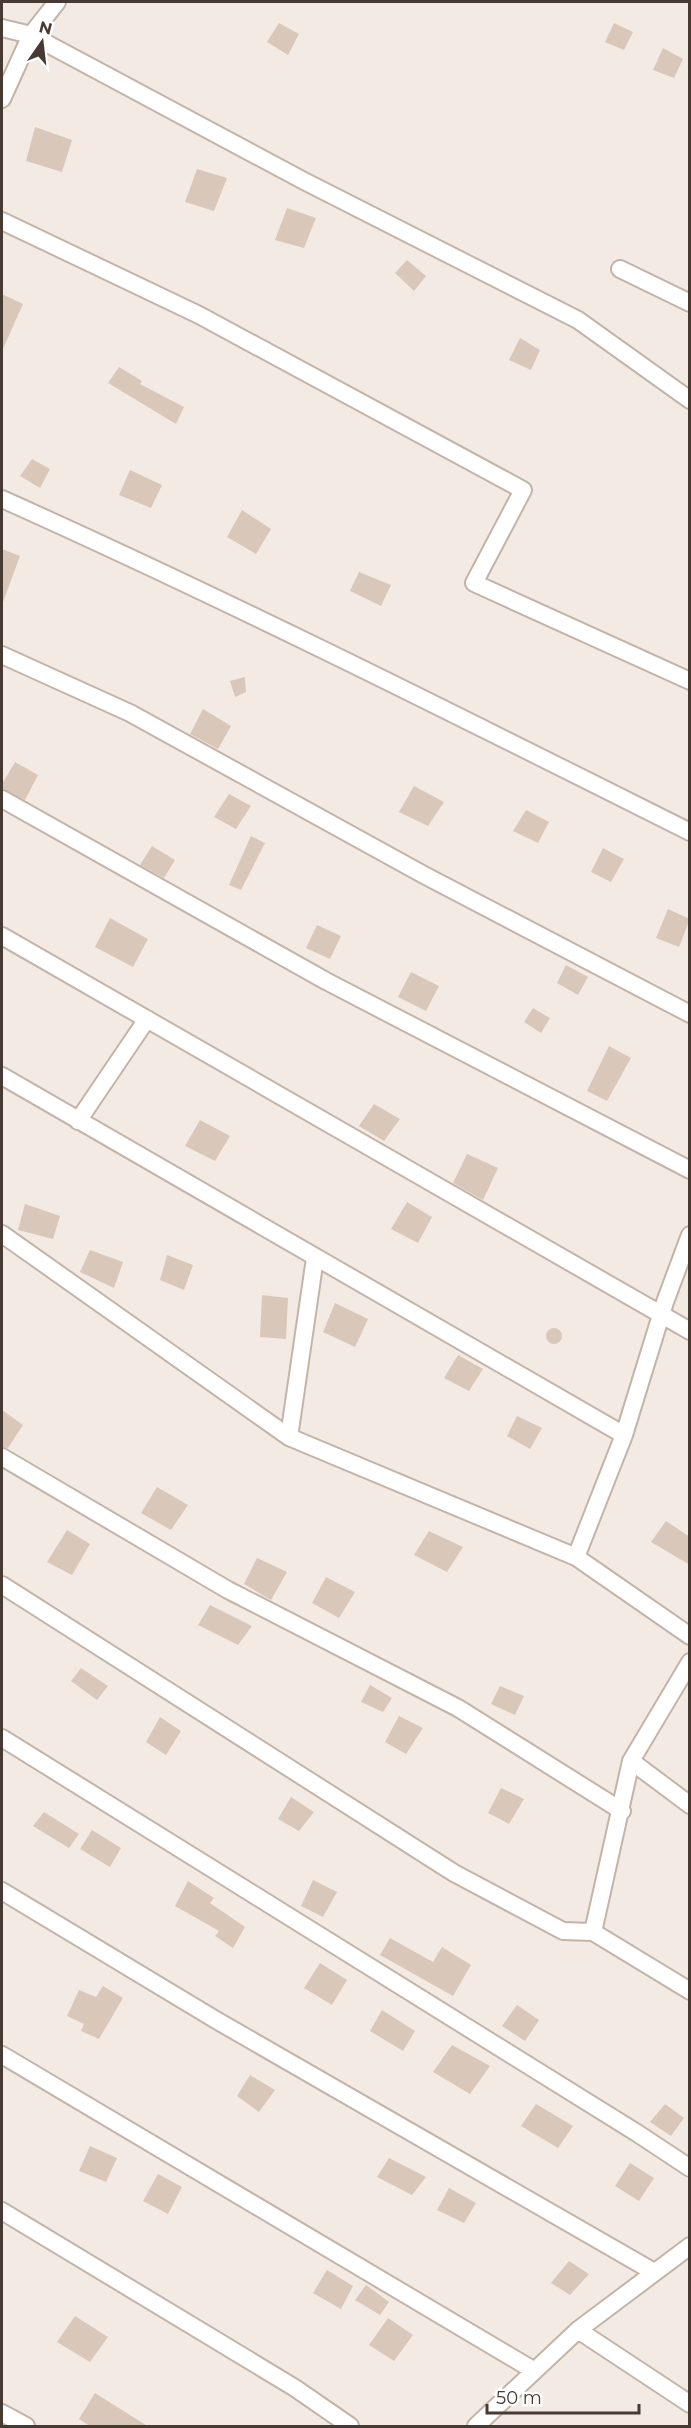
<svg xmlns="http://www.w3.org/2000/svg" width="691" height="2428" viewBox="0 0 691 2428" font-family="Montserrat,sans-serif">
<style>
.building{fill:#d9c7ba}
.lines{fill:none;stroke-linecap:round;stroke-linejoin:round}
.minor-casing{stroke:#c3b4a8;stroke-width:20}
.minor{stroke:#fff;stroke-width:16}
</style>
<rect width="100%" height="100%" fill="#f3ebe3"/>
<!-- building -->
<path class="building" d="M 279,23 L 299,34 L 288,55 L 267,42 Z
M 614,23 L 633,32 L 624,50 L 605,42 Z
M 663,48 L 683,59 L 674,78 L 653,70 Z
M 35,127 L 72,140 L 62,172 L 26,161 Z
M 197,169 L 227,178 L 214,211 L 185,202 Z
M 287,208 L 316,218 L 304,248 L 275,240 Z
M 407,260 L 426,276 L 414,291 L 395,273 Z
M 2,294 L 23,304 L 2,351 Z
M 520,338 L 540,350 L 531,370 L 509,360 Z
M 119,367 L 142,381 L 140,384 L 184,407 L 176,424 L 108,383 Z
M 32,459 L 50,469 L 40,488 L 20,476 Z
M 130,470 L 162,485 L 151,508 L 119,495 Z
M 242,510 L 271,529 L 256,554 L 227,537 Z
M 2,549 L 20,556 L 3,602 L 2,602 Z
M 359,572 L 391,585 L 381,606 L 350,591 Z
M 245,677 L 246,692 L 235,697 L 230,681 Z
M 203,709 L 231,726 L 218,749 L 190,734 Z
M 15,762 L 38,775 L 25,800 L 2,789 L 2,784 Z
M 414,786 L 444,802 L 428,826 L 399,812 Z
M 229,794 L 251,806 L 236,829 L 214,817 Z
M 526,810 L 549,822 L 538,843 L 513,831 Z
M 251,836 L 265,843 L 241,890 L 229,885 Z
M 152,846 L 175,860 L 164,878 L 140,865 Z
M 603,848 L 624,859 L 611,882 L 591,872 Z
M 668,909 L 690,919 L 679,947 L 656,938 Z
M 110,918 L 148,939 L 133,967 L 95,947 Z
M 317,925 L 341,936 L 330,959 L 306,948 Z
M 566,965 L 588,977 L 578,995 L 557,983 Z
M 411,972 L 439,986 L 426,1011 L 398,997 Z
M 533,1008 L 550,1018 L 541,1033 L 524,1022 Z
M 609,1046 L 631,1058 L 607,1101 L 587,1091 Z
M 374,1104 L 400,1119 L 384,1141 L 359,1126 Z
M 200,1120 L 230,1136 L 215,1161 L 185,1146 Z
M 467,1154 L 498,1168 L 483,1200 L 453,1183 Z
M 407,1202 L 432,1217 L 418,1243 L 391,1229 Z
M 25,1204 L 60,1216 L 53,1239 L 18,1230 Z
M 90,1250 L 123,1262 L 114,1288 L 80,1272 Z
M 167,1255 L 193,1265 L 184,1290 L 160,1280 Z
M 262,1295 L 288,1298 L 286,1339 L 260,1337 Z
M 335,1303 L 368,1319 L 355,1347 L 323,1332 Z
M546 1336a8 8 0 1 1 16 0a8 8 0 1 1-16 0Z
M 458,1355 L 483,1369 L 469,1391 L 444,1378 Z
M 2,1410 L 23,1425 L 8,1448 L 2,1447 Z
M 517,1416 L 542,1428 L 530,1449 L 507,1436 Z
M 157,1487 L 188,1505 L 171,1530 L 141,1513 Z
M 666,1521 L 690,1537 L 690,1565 L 651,1542 Z
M 67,1530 L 90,1544 L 72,1575 L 47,1562 Z
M 429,1531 L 463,1547 L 447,1572 L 414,1555 Z
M 257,1558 L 287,1572 L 271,1600 L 244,1584 Z
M 326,1577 L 355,1592 L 339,1618 L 312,1603 Z
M 210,1605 L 252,1626 L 238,1645 L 198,1625 Z
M 81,1668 L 108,1686 L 97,1700 L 71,1681 Z
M 370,1685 L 392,1698 L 383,1712 L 361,1702 Z
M 500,1686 L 524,1696 L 515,1715 L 491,1704 Z
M 399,1716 L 423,1728 L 406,1754 L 385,1742 Z
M 160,1717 L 181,1731 L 166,1755 L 146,1742 Z
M 501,1788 L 524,1799 L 509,1824 L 488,1813 Z
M 291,1797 L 314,1812 L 299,1831 L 278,1819 Z
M 44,1812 L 79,1834 L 69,1848 L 33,1826 Z
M 92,1830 L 121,1848 L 110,1867 L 80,1849 Z
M 313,1880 L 337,1892 L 323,1917 L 301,1906 Z
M 188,1881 L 214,1898 L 210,1903 L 245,1927 L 233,1948 L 215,1936 L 219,1931 L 175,1906 Z
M 390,1938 L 433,1962 L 442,1947 L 471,1965 L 453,1996 L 380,1955 Z
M 320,1963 L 347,1980 L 332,2005 L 304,1988 Z
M 103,1986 L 123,1998 L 99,2039 L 81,2031 L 84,2024 L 67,2016 L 79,1990 L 96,1997 Z
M 517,2005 L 539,2020 L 525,2041 L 502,2026 Z
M 382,2010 L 415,2031 L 403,2051 L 370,2031 Z
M 452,2045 L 490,2066 L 470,2094 L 433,2072 Z
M 250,2075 L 275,2090 L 259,2112 L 237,2096 Z
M 536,2104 L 573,2126 L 558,2148 L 521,2126 Z
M 665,2104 L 684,2118 L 671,2136 L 650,2122 Z
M 90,2146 L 117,2158 L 106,2182 L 79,2171 Z
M 389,2158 L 426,2177 L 412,2195 L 377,2177 Z
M 630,2163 L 654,2178 L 639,2201 L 615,2186 Z
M 158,2174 L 182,2187 L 168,2214 L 143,2201 Z
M 449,2188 L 476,2203 L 464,2223 L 437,2210 Z
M 569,2261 L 589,2274 L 570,2295 L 551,2283 Z
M 327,2270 L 353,2286 L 341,2309 L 313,2293 Z
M 366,2285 L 389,2302 L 380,2315 L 355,2300 Z
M 75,2316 L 108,2337 L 90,2362 L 57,2342 Z
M 388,2318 L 413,2335 L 394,2361 L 369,2345 Z
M 95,2393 L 149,2427 L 91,2427 L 79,2419 Z"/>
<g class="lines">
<!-- minor casing -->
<g class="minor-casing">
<path id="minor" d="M 2,28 L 31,35 L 304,181 L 578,320 L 690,400
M 2,99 L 31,35 L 57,2
M 2,221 L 199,315 L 523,490 L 474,583 L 690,681
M 620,269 L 690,303
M 2,499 C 234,603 462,718 690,832
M 2,655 L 130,713 L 424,875 L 690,1014
M 2,799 L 326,981 L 690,1170
M 2,936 L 690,1331
M 2,1076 L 624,1435
M 78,1121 L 147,1019
M 2,1234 L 289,1437 L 576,1557 L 690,1636
M 289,1437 L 315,1258
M 2,1457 L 228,1590 L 458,1708 L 622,1811
M 576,1557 L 624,1435 L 665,1302 L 690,1235
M 2,1585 L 454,1873 L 563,1931 L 593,1932 L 690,1991
M 2,1738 L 637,2133 L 690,2168
M 631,1761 L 690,1805
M 2,1891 L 216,2020 L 654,2272
M 593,1932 L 631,1761 L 690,1662
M 2,2055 L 533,2370
M 2,2211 L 295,2388 L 350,2426
M 578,2330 L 690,2404
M 2,2413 L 26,2426
M 476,2426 L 578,2330 L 690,2246"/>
</g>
<!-- minor -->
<use href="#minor" class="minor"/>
</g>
<!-- border -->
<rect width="691" height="2428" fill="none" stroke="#463a32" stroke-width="6"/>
<!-- north arrow -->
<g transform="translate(42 42) rotate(14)" stroke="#ffffff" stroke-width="4.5" paint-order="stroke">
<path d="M0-4.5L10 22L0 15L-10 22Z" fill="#463a32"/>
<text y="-9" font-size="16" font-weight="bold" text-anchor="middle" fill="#463a32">N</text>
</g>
<!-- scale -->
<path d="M487 2404v9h152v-9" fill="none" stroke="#463a32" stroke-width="3"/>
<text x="496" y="2404" font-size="18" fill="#463a32" stroke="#ffffff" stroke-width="4.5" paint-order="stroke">50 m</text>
</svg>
